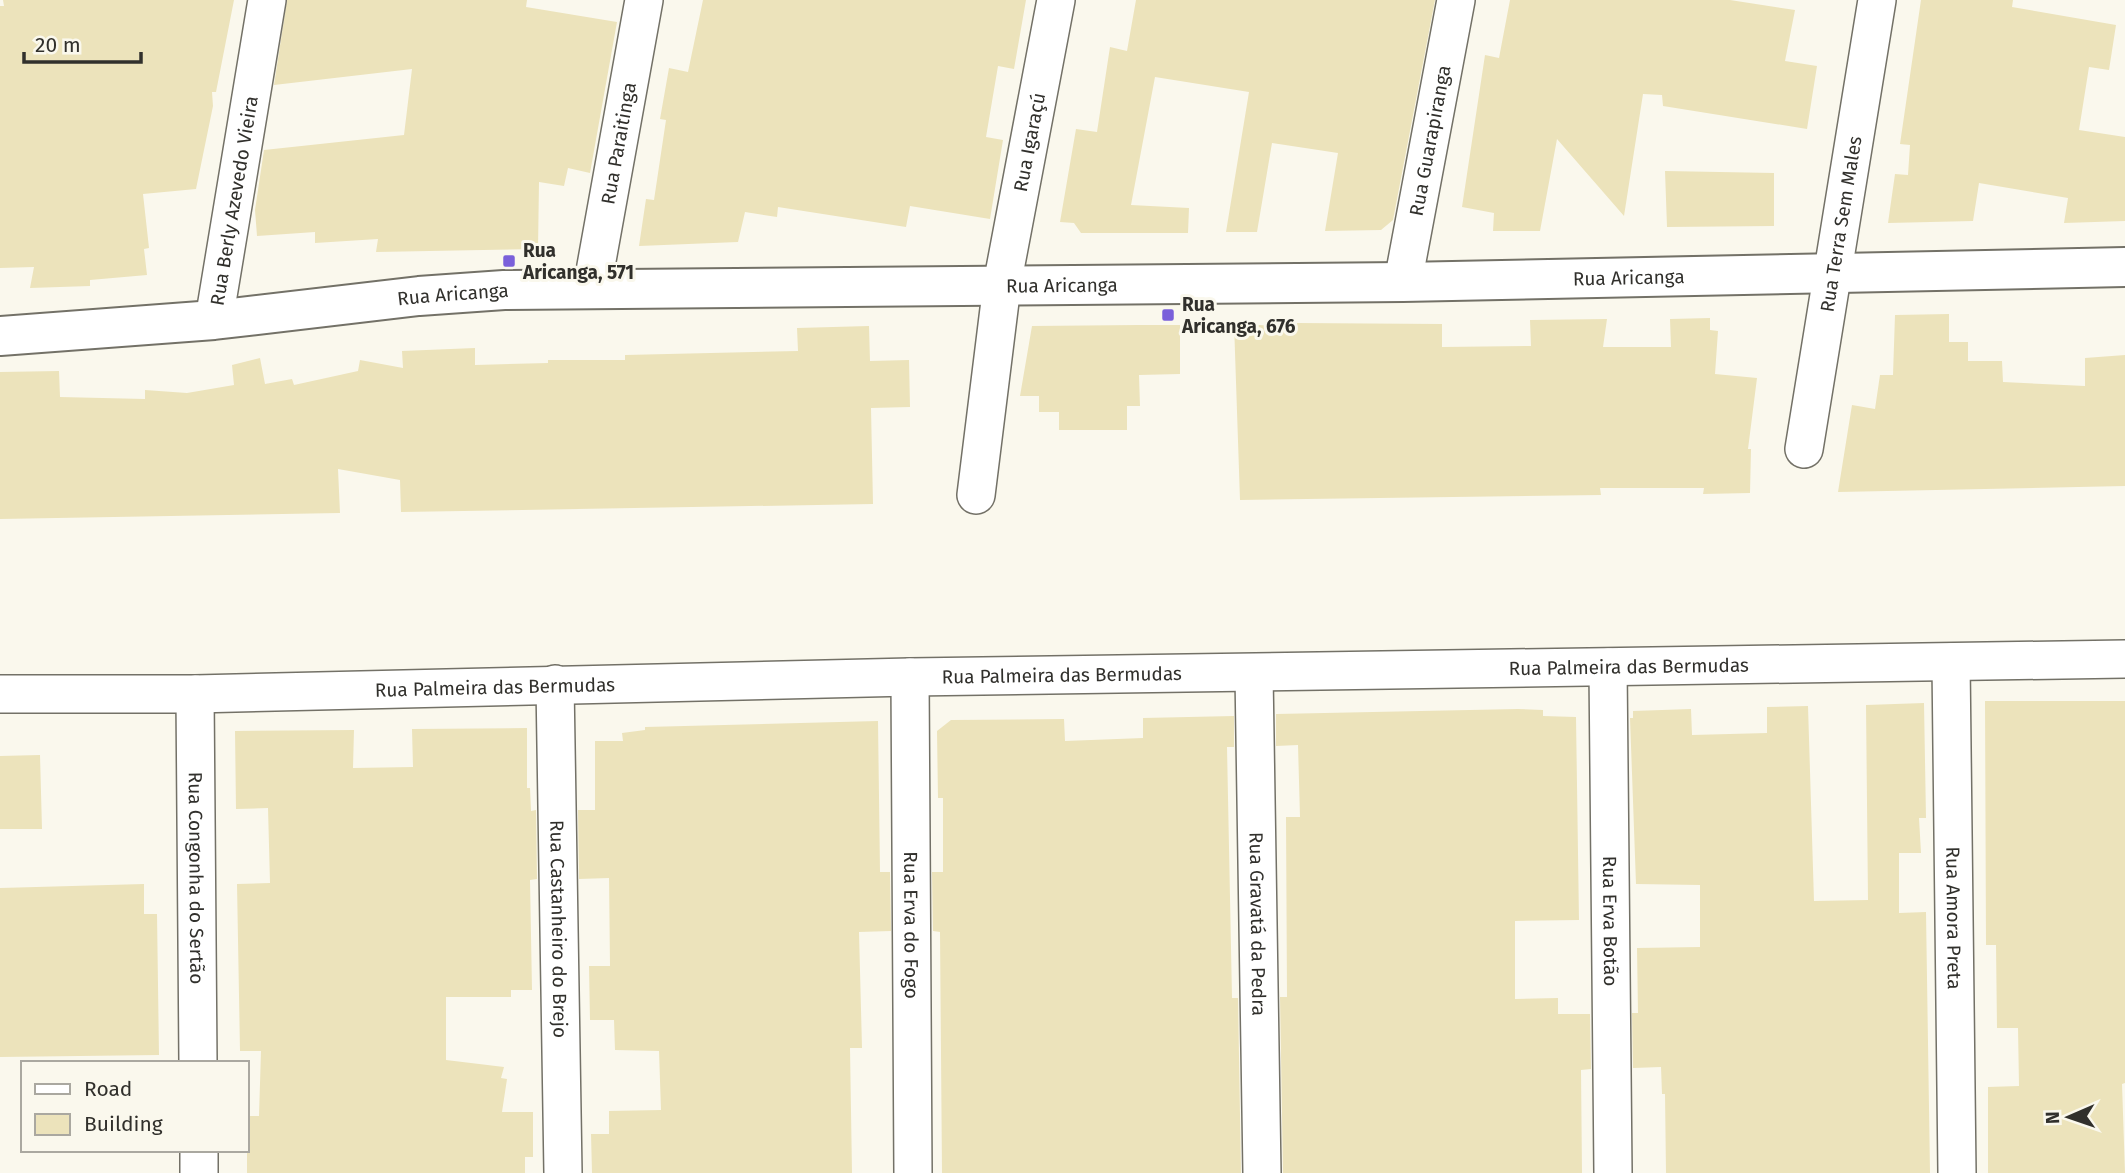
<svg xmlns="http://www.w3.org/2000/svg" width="2125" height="1173" viewBox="0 0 2125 1173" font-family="'Fira Sans',sans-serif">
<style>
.building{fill:#ece3bb}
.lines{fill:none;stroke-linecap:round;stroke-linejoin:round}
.minor-casing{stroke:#737167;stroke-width:40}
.tertiary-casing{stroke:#737167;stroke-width:42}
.minor{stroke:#fff;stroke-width:37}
.tertiary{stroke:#fff;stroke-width:38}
.poi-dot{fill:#7a60da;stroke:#faf8ed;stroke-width:2.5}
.labels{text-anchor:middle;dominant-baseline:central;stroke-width:6;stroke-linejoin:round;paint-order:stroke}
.street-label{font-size:19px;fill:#31302c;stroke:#faf8ed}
.poi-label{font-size:19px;font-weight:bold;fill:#31302c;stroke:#faf8ed;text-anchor:start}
</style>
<rect width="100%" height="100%" fill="#faf8ed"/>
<!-- building -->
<path class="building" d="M 3,0 L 234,0 L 216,92 L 212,92 L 213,106 L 196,189 L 143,194 L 149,248 L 144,249 L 147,275 L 90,280 L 90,286 L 30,288 L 34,267 L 0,268 L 0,6 L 4,6 Z
M 287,0 L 527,0 L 526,7 L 617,22 L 590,173 L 568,168 L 564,186 L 539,182 L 538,249 L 376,252 L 378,239 L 315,243 L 315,232 L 257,236 L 255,210 L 264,150 L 404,135 L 412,69 L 274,85 Z
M 703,0 L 1026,0 L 1014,69 L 998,66 L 986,137 L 1003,140 L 990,219 L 910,206 L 906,227 L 778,207 L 777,217 L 745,212 L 738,242 L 639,246 L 646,199 L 654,200 L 666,120 L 660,119 L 669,68 L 688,72 Z
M 1136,0 L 1435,0 L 1393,220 L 1381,230 L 1325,231 L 1338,153 L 1272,143 L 1257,232 L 1226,232 L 1249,92 L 1155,77 L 1131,205 L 1189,208 L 1188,233 L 1081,233 L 1074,223 L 1060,222 L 1076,129 L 1097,132 L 1110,47 L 1127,51 Z
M 1510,0 L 1730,0 L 1795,10 L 1785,61 L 1817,66 L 1807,129 L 1663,106 L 1662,95 L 1643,94 L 1624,216 L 1557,139 L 1540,231 L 1493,231 L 1494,213 L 1462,207 L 1485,55 L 1499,58 Z
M 1921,0 L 2013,0 L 2012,7 L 2116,25 L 2109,70 L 2089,67 L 2079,130 L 2125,137 L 2125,221 L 2064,223 L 2068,198 L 1979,183 L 1973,221 L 1888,223 L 1895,174 L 1908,175 L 1910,145 L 1900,144 Z
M 1665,171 L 1774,173 L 1774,226 L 1667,227 Z
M 1949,314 L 1949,342 L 1968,342 L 1968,361 L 2002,361 L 2003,382 L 2085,386 L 2085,358 L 2125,355 L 2125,486 L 1838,492 L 1852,405 L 1875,409 L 1880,375 L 1893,375 L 1895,315 Z
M 1710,318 L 1710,330 L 1718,331 L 1715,374 L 1757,378 L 1748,449 L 1751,449 L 1750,493 L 1703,494 L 1704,488 L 1600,488 L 1601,495 L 1240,500 L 1234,323 L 1297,328 L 1297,323 L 1442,324 L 1442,347 L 1531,346 L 1530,320 L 1607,319 L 1603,347 L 1671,347 L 1670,319 Z
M 1138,325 L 1180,325 L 1180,374 L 1139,375 L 1140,406 L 1127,406 L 1127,430 L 1059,430 L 1059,412 L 1039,412 L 1039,396 L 1020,396 L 1032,326 Z
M 869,326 L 870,361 L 909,360 L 910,407 L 871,408 L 873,504 L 401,512 L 400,480 L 338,469 L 340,513 L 0,519 L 0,372 L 59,371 L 60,397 L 145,399 L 145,390 L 187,393 L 234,385 L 232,365 L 260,358 L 265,384 L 292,379 L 294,385 L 358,371 L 360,360 L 403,368 L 402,351 L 475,348 L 475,365 L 548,363 L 548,360 L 625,360 L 625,355 L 798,351 L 797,328 Z
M 1985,701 L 2125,701 L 2125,1083 L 2122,1084 L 2125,1173 L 1988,1173 L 1988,1087 L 2019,1086 L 2018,1028 L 1997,1028 L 1996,945 L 1986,945 Z
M 1924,703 L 1926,818 L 1919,818 L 1921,853 L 1899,853 L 1899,913 L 1926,912 L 1930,1173 L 1666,1173 L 1665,1094 L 1662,1094 L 1661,1067 L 1633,1068 L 1632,1013 L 1638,1013 L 1637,948 L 1700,947 L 1700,885 L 1636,884 L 1630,718 L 1633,718 L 1633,711 L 1691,709 L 1692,735 L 1767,733 L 1767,707 L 1808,706 L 1814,901 L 1868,900 L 1866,705 Z
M 1518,709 L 1543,710 L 1543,716 L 1576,717 L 1579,920 L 1515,921 L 1515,999 L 1558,998 L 1558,1014 L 1590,1014 L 1591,1069 L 1581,1070 L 1582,1173 L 1283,1173 L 1280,997 L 1287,997 L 1286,817 L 1300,817 L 1298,745 L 1276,746 L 1276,714 Z
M 1234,716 L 1234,747 L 1227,747 L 1232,998 L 1238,998 L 1241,1173 L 942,1173 L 940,932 L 933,931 L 932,872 L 943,872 L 943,798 L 938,798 L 937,731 L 951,720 L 1064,719 L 1065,741 L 1143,738 L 1143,718 Z
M 878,721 L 880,872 L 890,872 L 891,931 L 859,932 L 862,1048 L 850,1048 L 852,1173 L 592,1173 L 591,1134 L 609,1134 L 609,1111 L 661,1110 L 659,1051 L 615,1050 L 614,1020 L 590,1020 L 589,966 L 610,966 L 609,878 L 579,879 L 578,810 L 595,810 L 595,741 L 623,741 L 622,733 L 645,730 L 645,727 Z
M 527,728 L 527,788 L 530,788 L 531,811 L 536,810 L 537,879 L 530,880 L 532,990 L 511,990 L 511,997 L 446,997 L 446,1060 L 504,1067 L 501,1078 L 507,1079 L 502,1112 L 533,1112 L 533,1157 L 525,1157 L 525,1173 L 247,1173 L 247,1116 L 259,1116 L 261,1051 L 240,1051 L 237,884 L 270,883 L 268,808 L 236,809 L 235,731 L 354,730 L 353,768 L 413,767 L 412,729 Z
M 40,755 L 42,829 L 0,829 L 0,756 Z
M 144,884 L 144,914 L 157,914 L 159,1055 L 0,1057 L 0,888 Z"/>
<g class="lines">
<!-- minor casing -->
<g class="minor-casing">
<g id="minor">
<path id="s1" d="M 1403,282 L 1456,0"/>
<path id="s2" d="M 592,288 L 644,0"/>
<path id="s3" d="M 214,320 L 267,0"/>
<path id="s4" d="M 1804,449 L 1877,0"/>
<path id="s5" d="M 976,495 L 1002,285 L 1056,0"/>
<path id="s6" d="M 1951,662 L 1957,1173"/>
<path id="s7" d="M 1608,667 L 1613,1173"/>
<path id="s8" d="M 1254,674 L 1262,1173"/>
<path id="s9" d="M 910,677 L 913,1173"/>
<path id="s10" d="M 555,684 L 563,1173"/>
<path id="s11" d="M 0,694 L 195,694 L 910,677 L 2125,659"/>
<path id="s12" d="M 195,694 L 198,1063"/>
<path d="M 199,1150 L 199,1173"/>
</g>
</g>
<!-- tertiary casing -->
<g class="tertiary-casing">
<g id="tertiary">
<path id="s13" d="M 0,336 L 214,320 L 419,296 L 504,290 L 1403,282 L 2125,267"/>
</g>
</g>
<!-- minor -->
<use href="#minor" class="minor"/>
<!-- tertiary -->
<use href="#tertiary" class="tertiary"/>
</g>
<!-- markers -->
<g class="poi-dot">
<rect x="502" y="254" width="14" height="14" rx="3.5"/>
<rect x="1161" y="308" width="14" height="14" rx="3.5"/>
</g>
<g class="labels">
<!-- street labels -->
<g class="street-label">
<text stroke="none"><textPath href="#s1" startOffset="144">Rua Guarapiranga</textPath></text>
<text stroke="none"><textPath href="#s5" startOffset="357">Rua Igaraçú</textPath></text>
<text stroke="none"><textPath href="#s2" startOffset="147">Rua Paraitinga</textPath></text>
<text stroke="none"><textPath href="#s3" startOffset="121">Rua Berly Azevedo Vieira</textPath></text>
<text stroke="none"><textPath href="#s4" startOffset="228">Rua Terra Sem Males</textPath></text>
<text stroke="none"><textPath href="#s13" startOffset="1631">Rua Aricanga</textPath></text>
<text stroke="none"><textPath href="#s13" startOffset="1064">Rua Aricanga</textPath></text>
<text stroke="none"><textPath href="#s13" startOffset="455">Rua Aricanga</textPath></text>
<text stroke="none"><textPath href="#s11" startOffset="1629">Rua Palmeira das Bermudas</textPath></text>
<text stroke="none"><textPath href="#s11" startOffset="1062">Rua Palmeira das Bermudas</textPath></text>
<text stroke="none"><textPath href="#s11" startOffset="495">Rua Palmeira das Bermudas</textPath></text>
<text stroke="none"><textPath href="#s12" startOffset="184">Rua Congonha do Sertão</textPath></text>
<text stroke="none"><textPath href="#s6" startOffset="256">Rua Amora Preta</textPath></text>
<text stroke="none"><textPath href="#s7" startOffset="254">Rua Erva Botão</textPath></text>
<text stroke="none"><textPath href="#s8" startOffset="250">Rua Gravatá da Pedra</textPath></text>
<text stroke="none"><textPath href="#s9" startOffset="248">Rua Erva do Fogo</textPath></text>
<text stroke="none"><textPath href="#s10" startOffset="245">Rua Castanheiro do Brejo</textPath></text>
</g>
<!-- poi labels -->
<g class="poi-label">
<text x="523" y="250">Rua<tspan x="523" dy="22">Aricanga, 571</tspan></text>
<text x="1182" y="304">Rua<tspan x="1182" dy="22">Aricanga, 676</tspan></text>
</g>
</g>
<!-- legend -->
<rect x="21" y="1061" width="228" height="91" fill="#faf8ed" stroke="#aaa8a0" stroke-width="2"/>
<rect x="35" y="1084" width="35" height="10" fill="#ffffff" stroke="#aaa8a0" stroke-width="2"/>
<text x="84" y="1096" font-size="21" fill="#31302c">Road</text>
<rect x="35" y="1114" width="35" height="21" fill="#ece3bb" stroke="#aaa8a0" stroke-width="2"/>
<text x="84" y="1131" font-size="21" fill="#31302c">Building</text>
<!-- north arrow -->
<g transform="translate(2069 1117) rotate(268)" stroke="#faf8ed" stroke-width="5" paint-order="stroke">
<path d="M0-5L12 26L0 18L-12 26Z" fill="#31302c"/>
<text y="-10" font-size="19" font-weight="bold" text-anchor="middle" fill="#31302c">N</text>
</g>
<!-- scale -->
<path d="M24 52v10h117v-10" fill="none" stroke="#31302c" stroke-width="3.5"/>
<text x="35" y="52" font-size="21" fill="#31302c" stroke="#faf8ed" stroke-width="5" paint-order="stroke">20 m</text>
</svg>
